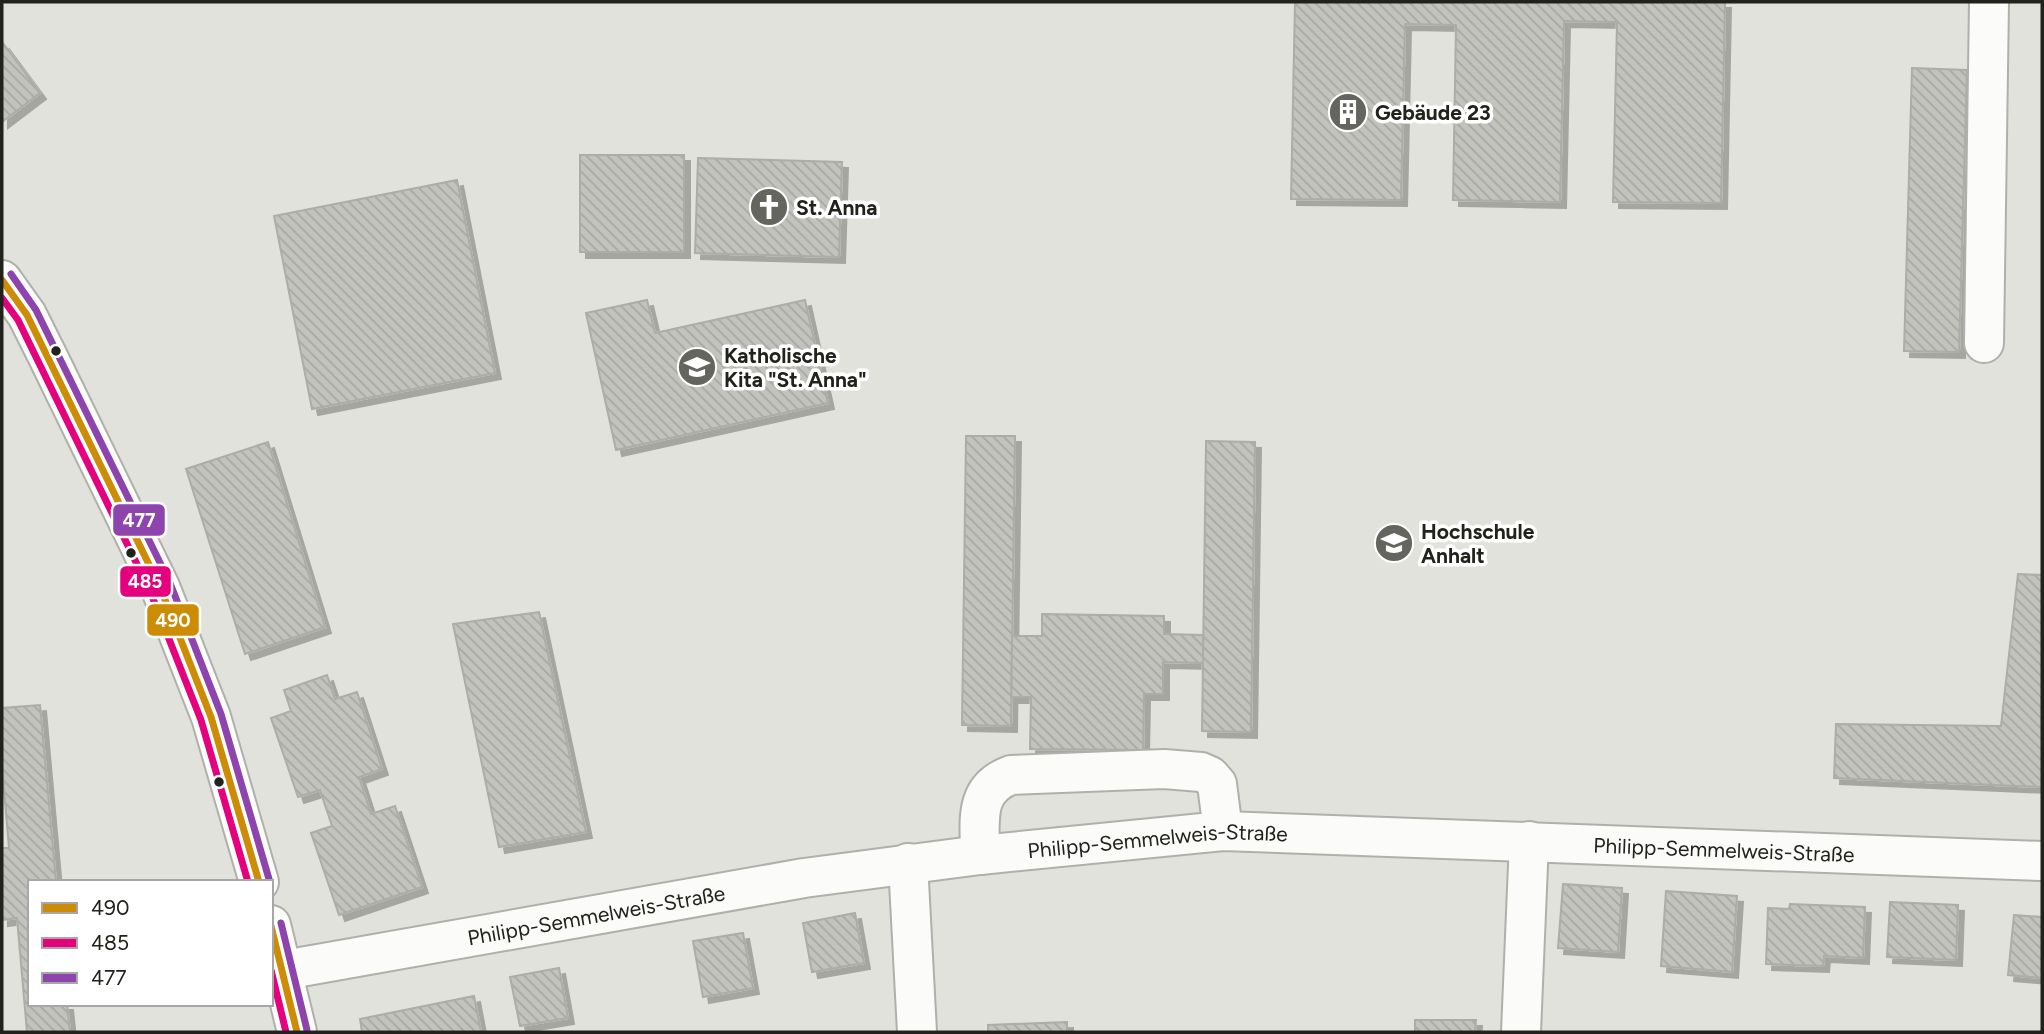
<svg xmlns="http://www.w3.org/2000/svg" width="2044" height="1034" viewBox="0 0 2044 1034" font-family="Figtree,sans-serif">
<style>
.building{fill:url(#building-back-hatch);stroke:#adada7;stroke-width:2;filter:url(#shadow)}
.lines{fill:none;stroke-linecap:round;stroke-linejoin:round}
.minor-casing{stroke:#b0b0ab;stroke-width:42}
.minor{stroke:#fbfbfa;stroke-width:38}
.bus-1-casing{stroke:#fff;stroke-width:12}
.bus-2-casing{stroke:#fff;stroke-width:12}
.bus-3-casing{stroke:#fff;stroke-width:12}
.bus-1{stroke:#cc8c06;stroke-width:7}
.bus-2{stroke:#e5007d;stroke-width:7}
.bus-3{stroke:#8e44ad;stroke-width:7}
.bus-dot{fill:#22221d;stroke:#fff;stroke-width:2.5}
.labels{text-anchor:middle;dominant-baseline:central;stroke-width:7;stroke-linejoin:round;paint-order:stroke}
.poi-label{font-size:21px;font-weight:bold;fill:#22221d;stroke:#fff;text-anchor:start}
.street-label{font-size:21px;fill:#22221d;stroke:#fff}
.line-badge{stroke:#fff;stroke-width:2.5}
.badge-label{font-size:19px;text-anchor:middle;font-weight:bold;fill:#fff}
</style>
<defs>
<pattern id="building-back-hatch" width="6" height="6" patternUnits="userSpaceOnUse" patternTransform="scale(1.75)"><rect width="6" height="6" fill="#c3c3be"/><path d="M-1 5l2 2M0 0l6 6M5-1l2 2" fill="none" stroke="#a7a7a3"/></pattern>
<filter id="shadow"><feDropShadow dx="6" dy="6" stdDeviation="0" flood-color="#0004"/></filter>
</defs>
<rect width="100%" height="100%" fill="#e2e2dc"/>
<!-- building -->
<path class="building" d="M 1295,2 L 1725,2 L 1721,203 L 1613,202 L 1617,22 L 1564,21 L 1560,202 L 1453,200 L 1456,25 L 1405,24 L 1401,200 L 1291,199 Z
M 3,43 L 40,93 L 2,122 L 2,44 Z
M 1912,68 L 1967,70 L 1959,352 L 1904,351 Z
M 580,155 L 684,155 L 684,252 L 580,252 Z
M 698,158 L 842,162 L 839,257 L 695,253 Z
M 457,180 L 495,373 L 312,409 L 274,216 Z
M 647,300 L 655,333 L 805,300 L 828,403 L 616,450 L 586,313 Z
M 966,436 L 1015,436 L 1011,726 L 962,725 Z
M 1206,441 L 1255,442 L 1251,732 L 1202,731 Z
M 268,442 L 325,627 L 245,654 L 186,469 Z
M 2018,574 L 2042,575 L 2042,787 L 1834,778 L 1836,724 L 2001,726 Z
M 539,612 L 586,832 L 499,847 L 453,624 Z
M 1042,614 L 1164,616 L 1164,634 L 1203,635 L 1203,663 L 1163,662 L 1163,694 L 1144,694 L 1143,750 L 1030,749 L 1031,697 L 1011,697 L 1012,636 L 1042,636 Z
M 327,675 L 335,699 L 357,692 L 382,769 L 359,777 L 371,814 L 395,806 L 422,887 L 339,915 L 311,833 L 332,826 L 320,790 L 298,797 L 271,718 L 291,711 L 284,690 Z
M 40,705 L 56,882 L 30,882 L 30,1004 L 67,1004 L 70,1032 L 27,1032 L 17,918 L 2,920 L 2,848 L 9,848 L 2,767 L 2,708 Z
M 1563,884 L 1622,888 L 1618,952 L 1558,948 Z
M 1666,891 L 1737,896 L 1732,972 L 1661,966 Z
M 1890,902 L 1958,905 L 1956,960 L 1887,957 Z
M 1790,904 L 1865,907 L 1863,958 L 1824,956 L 1823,966 L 1766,964 L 1768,908 L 1789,909 Z
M 855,913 L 864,963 L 812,972 L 803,923 Z
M 2014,915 L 2042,917 L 2042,978 L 2008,975 Z
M 743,933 L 753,988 L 703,997 L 693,941 Z
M 559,968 L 568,1018 L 520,1026 L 510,977 Z
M 474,996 L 481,1032 L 362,1032 L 360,1019 Z
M 1415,1020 L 1476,1020 L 1475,1032 L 1415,1032 Z
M 1067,1022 L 1067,1032 L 988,1032 L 988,1025 Z"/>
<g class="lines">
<!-- minor casing -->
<g class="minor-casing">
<g id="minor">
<path d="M 2,280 L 27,315 L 48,357 L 160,587 L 211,717 L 259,882"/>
<path d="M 1984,343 L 1989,2"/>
<path d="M 980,855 C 980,821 973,789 1011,775 L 1164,769 L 1201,772 L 1210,776 L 1217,784 L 1223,831"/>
<path d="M 908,863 L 917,1032"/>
<path d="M 271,925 L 297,1032"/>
<path id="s1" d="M 284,970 L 804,878 L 980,855 L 1223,831 L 2042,861"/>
<path d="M 1521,1032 L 1529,841"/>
</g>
</g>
<!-- minor -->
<use href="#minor" class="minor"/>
<!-- bus-1 casing -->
<g class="bus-1-casing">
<path id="bus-1" d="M 2,280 L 27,315 L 160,587 L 211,717 L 259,882
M 271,926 L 297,1032"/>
</g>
<!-- bus-2 casing -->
<g class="bus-2-casing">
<path id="bus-2" d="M 2,298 L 18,320 L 150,591 L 201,720 L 248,882
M 271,970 L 286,1032"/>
</g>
<!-- bus-3 casing -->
<g class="bus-3-casing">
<path id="bus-3" d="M 11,274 L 36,310 L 170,583 L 221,714 L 269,879
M 281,923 L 307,1030"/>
</g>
<!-- bus-1 -->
<use href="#bus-1" class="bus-1"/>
<!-- bus-2 -->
<use href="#bus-2" class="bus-2"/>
<!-- bus-3 -->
<use href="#bus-3" class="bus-3"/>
</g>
<!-- icons -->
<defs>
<g id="building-disc" transform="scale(2.0125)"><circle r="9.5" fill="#656560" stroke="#fff"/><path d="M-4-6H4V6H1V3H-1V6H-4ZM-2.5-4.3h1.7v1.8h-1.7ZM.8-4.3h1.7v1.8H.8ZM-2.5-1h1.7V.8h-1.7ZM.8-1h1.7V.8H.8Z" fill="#fff"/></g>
<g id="church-disc" transform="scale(2.0125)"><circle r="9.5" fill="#656560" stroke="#fff"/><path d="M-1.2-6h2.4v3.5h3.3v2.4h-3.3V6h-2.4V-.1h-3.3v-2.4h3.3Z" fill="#fff"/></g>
<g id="school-disc" transform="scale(2.0125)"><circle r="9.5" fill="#656560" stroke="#fff"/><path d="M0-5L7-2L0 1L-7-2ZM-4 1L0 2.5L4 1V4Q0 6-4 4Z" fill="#fff"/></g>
<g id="university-disc" transform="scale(2.0125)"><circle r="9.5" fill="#656560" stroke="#fff"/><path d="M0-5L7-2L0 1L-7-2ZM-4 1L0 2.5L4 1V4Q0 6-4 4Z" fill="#fff"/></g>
</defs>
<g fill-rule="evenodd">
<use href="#building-disc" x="1348" y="112"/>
<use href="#church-disc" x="769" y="207"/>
<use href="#school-disc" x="697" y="367"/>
<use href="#university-disc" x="1394" y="543"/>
</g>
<!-- markers -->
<g class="bus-dot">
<circle cx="56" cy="351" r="6"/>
<circle cx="131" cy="553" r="6"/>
<circle cx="219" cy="782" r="6"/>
</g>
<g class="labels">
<!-- poi labels -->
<g class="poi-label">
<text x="1375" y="112">Gebäude 23</text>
<text x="796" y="207">St. Anna</text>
<text x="724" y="355">Katholische<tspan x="724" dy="24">Kita "St. Anna"</tspan></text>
<text x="1421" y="531">Hochschule<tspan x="1421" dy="24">Anhalt</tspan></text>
</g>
<!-- street labels -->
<g class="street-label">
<text stroke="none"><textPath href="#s1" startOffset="884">Philipp-Semmelweis-Straße</textPath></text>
<text stroke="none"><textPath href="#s1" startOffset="1451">Philipp-Semmelweis-Straße</textPath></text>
<text stroke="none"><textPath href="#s1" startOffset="317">Philipp-Semmelweis-Straße</textPath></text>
</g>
</g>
<g class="line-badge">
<rect x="112" y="503" width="54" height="34" rx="7" fill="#8e44ad"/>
<rect x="119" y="565" width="53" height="33" rx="7" fill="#e5007d"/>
<rect x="146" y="603" width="54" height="34" rx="7" fill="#cc8c06"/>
</g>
<g class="badge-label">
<text x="139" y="527">477</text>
<text x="145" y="588">485</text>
<text x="173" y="627">490</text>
</g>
<!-- border -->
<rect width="2044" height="1034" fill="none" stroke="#22221d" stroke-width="7"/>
<!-- legend -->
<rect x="28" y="880" width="245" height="126" fill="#ffffff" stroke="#a7a7a5" stroke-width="2"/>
<rect x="42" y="903" width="35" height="10" fill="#cc8c06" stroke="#a7a7a5" stroke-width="2"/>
<text x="91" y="915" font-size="21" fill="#22221d">490</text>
<rect x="42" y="938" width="35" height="10" fill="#e5007d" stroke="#a7a7a5" stroke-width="2"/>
<text x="91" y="950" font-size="21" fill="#22221d">485</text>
<rect x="42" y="973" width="35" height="10" fill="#8e44ad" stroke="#a7a7a5" stroke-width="2"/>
<text x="91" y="985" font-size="21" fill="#22221d">477</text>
</svg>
